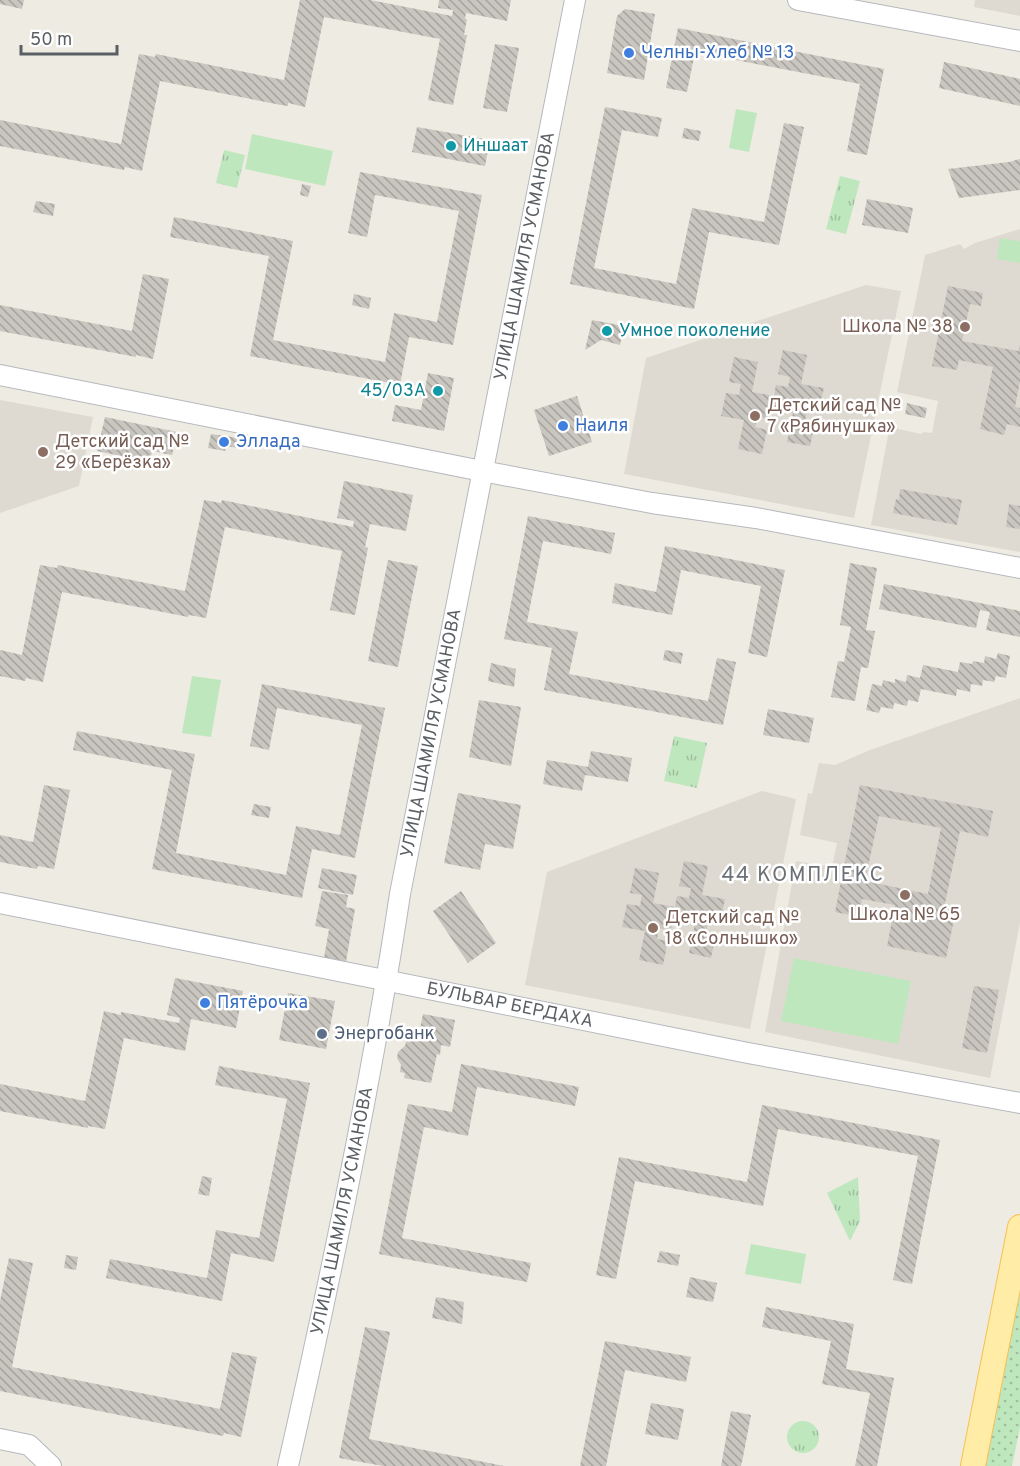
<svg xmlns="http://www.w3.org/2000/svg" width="1020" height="1466" viewBox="0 0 1020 1466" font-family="Overpass,sans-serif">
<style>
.education{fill:#dedad1}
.grass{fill:url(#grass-dots)}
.park{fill:url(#park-tufts)}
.garden{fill:#bfe7bd}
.building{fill:url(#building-back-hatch);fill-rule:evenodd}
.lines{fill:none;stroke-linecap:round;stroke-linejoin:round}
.minor-casing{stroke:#b5b9bd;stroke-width:22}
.major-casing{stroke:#f7c052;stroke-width:26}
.minor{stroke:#fff;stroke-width:20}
.major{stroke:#ffeca6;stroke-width:24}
.shop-dot{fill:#3f7fe0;stroke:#fff;stroke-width:2}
.culture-dot{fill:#0f9aa8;stroke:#fff;stroke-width:2}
.education-dot{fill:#8d6e63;stroke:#fff;stroke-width:2}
.service-dot{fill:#5c6f8a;stroke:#fff;stroke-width:2}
.labels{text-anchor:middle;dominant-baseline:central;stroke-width:5;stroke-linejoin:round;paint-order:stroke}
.shop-label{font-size:18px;fill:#366cbe;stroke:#fff;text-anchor:start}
.culture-label{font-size:18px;fill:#0d838f;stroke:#fff;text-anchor:start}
.street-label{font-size:18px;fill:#5a5f64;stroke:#fff}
.education-label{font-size:18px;fill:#785e54;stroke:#fff;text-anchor:start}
.service-label{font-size:18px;fill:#4e5e75;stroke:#fff;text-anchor:start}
.quarter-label{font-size:21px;letter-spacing:1.5px;fill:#6b7176;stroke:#fff}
</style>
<defs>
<pattern id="grass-dots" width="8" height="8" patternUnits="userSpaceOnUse" patternTransform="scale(1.5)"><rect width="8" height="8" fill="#bfe7bd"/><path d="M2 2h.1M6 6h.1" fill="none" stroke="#9ebe9d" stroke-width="1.8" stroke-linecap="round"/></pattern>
<pattern id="park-tufts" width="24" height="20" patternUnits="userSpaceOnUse" patternTransform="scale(1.5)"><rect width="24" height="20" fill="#bfe7bd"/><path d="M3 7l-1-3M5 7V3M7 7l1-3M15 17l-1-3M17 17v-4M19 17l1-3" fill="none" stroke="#9ebe9d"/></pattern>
<pattern id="building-back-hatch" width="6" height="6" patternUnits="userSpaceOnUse" patternTransform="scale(1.5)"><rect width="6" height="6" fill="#c9c5bf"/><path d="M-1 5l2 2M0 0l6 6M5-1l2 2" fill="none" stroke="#a6a39f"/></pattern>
</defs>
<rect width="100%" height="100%" fill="#eeebe2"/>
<!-- education -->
<path class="education" d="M 975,0 L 1020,0 L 1020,16 L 974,7 Z
M 1020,229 L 1020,552 L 871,525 L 890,425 L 898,427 L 898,429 L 922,434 L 923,432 L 932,433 L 938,401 L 897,392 L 925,255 L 960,244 L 964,249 L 975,243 Z
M 866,285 L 901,291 L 854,518 L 624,474 L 646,358 Z
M 0,400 L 93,417 L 79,486 L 0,513 Z
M 1020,698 L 1020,923 L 990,1078 L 765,1032 L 796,861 L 832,867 L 837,843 L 800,835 L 808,793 L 812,794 L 819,763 L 835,765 L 870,750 Z
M 762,791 L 796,799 L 750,1029 L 525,985 L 547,872 Z"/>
<!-- grass -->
<path class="grass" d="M 1020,1263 L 1020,1427 L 1012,1466 L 981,1466 Z"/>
<!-- park -->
<path class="park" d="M 224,150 L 245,155 L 237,188 L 216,183 Z
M 840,176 L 860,181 L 846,234 L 826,229 Z
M 674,736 L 707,743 L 697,788 L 664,781 Z
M 858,1177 L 860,1221 L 850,1241 L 827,1193 Z
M787 1437a16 16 0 1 1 32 0a16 16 0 1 1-32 0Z"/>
<!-- garden -->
<path class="garden" d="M 736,109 L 757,113 L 749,152 L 729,148 Z
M 252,134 L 333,151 L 325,186 L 245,169 Z
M 1000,238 L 1020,241 L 1020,263 L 997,259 Z
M 192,676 L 221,680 L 211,737 L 182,733 Z
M 794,958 L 911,981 L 898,1044 L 781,1021 Z
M 751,1244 L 806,1254 L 801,1284 L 745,1274 Z"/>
<!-- building -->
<path class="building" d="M 0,0 L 24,0 L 22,9 L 0,4 Z
M 300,0 L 370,0 L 452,16 L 453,10 L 438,8 L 439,0 L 511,0 L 507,21 L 466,13 L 465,19 L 467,19 L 464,35 L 467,35 L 453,105 L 428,100 L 440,39 L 324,17 L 305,107 L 288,103 L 288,106 L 281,105 L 160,81 L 142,171 L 125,167 L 124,170 L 0,146 L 0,120 L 121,144 L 139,54 L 155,57 L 156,54 L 284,80 Z
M 625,9 L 655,14 L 644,80 L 607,73 L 617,16 Z
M 678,28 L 884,69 L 867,155 L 847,151 L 860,84 L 695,52 L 687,92 L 666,88 Z
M 495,44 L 519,48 L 507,112 L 483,108 Z
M 944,62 L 1020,79 L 1020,106 L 939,88 Z
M 605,107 L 662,118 L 658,137 L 622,130 L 594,268 L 676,284 L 692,208 L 764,222 L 784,123 L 804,127 L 779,245 L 709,232 L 694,309 L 570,284 Z
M 417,127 L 490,140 L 485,166 L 412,152 Z
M 684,128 L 701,131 L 699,141 L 682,138 Z
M 1020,159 L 1020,190 L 959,198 L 948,169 L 1009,162 Z
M 360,172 L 482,195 L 453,345 L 409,337 L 400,385 L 250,356 L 269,256 L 170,237 L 174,217 L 293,241 L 273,340 L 385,362 L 394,313 L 437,322 L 459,211 L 375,195 L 367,237 L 348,233 Z
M 302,184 L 311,186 L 308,197 L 300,195 Z
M 867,199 L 913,208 L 908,233 L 862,225 Z
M 36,201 L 55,204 L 53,216 L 33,212 Z
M 143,274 L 169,279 L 153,359 L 136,355 L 136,357 L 0,331 L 0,305 L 132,331 Z
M 948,286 L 983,293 L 981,306 L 970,304 L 962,341 L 1018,351 L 1020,345 L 1020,381 L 1015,407 L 1020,408 L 1020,427 L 1007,424 L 1004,435 L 980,429 L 993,367 L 959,360 L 957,370 L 932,366 Z
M 354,294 L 371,298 L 369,309 L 352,305 Z
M 592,320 L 624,326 L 620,345 L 601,340 L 585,350 Z
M 783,350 L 807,355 L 801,384 L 824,388 L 818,413 L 807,411 L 805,421 L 815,423 L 810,446 L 787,442 L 793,413 L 772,408 L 770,419 L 758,417 L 755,427 L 767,430 L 762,454 L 738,449 L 744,420 L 721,416 L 726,393 L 739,395 L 741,384 L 729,382 L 734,357 L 758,362 L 752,392 L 774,396 L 776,385 L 788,387 L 790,377 L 778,374 Z
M 428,373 L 454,378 L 444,431 L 392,421 L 395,405 L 421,410 Z
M 577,396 L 592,442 L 549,456 L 534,410 Z
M 907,403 L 927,408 L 925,418 L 905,414 Z
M 105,417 L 177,432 L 172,455 L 152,451 L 150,462 L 97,451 Z
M 211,434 L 239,438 L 238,448 L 226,446 L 225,451 L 208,448 Z
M 344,481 L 413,495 L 406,531 L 370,524 L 365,547 L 368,548 L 355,615 L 330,610 L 342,551 L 225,527 L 206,618 L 189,615 L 188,617 L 62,592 L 43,682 L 26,678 L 25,681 L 0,676 L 0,650 L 22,655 L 40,565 L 57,568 L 58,565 L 185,591 L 204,500 L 221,503 L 222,500 L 353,527 L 354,521 L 337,518 Z
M 900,489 L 962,500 L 957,525 L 893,513 L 896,499 L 899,500 Z
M 1009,504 L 1020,506 L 1020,529 L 1006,527 Z
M 528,516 L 615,533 L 611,554 L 543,541 L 527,622 L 578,632 L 569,674 L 708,701 L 717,658 L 736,662 L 723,725 L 544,690 L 552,648 L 504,639 Z
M 665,546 L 785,570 L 767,657 L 748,653 L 761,586 L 681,570 L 672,615 L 612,603 L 615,583 L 656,592 Z
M 388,560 L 418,566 L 398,667 L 368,661 Z
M 850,563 L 877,568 L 866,630 L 875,631 L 868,668 L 861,667 L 855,701 L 831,697 L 838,661 L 844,662 L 851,627 L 840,625 Z
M 884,584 L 1020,611 L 1020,637 L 986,630 L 990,612 L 980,610 L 976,628 L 879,609 Z
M 665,650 L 683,653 L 681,664 L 663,660 Z
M 998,653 L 1010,656 L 1006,678 L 996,676 L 994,682 L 983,680 L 982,686 L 971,684 L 970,692 L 957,689 L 956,696 L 921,689 L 918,702 L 908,700 L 907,706 L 894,703 L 893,709 L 881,707 L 879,713 L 866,710 L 872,684 L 882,686 L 883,680 L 895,683 L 895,679 L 906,682 L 907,675 L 920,678 L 923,665 L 958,672 L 960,662 L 972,664 L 973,661 L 984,663 L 985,656 L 996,659 Z
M 491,663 L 516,669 L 514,687 L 488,681 Z
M 262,684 L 385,708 L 355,858 L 312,849 L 302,898 L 152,869 L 172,770 L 73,750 L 77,731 L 195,754 L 176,853 L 286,875 L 296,826 L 340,835 L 362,725 L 277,708 L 269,750 L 250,746 Z
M 479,700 L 521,707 L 511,766 L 469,757 Z
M 768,709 L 814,718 L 809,743 L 763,735 Z
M 591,751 L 632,758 L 628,782 L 585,775 L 582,791 L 543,784 L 547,760 L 588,767 Z
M 44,785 L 70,790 L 54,869 L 38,866 L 37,869 L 0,862 L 0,835 L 33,842 Z
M 860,785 L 993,811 L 988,837 L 960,831 L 944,908 L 956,910 L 946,958 L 887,946 L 895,905 L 862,899 L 859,917 L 835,912 ZM 879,816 L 941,828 L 928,894 L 865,881 Z
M 458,793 L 521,805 L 513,849 L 485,844 L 480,870 L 444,863 Z
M 254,804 L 271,807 L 269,818 L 251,815 Z
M 684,861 L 708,866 L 702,895 L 725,899 L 720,924 L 708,922 L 706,932 L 716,934 L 711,958 L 689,953 L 695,924 L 673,919 L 671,931 L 659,928 L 657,939 L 668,941 L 663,965 L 639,960 L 645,931 L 622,927 L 627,904 L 640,906 L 642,895 L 630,893 L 635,868 L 659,873 L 653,903 L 675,907 L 677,896 L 689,898 L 691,888 L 679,886 Z
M 322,868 L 357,875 L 353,895 L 318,888 Z
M 322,891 L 348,895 L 346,907 L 355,909 L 346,962 L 324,958 L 329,929 L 315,926 Z
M 461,891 L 496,943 L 468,963 L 433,911 Z
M 175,978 L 243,991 L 236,1028 L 191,1019 L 185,1051 L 124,1038 L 105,1129 L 88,1126 L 88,1128 L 0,1111 L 0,1084 L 85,1101 L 104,1011 L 121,1015 L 121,1012 L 179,1023 L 180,1018 L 167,1015 Z
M 974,986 L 999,990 L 987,1053 L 962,1048 Z
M 288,993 L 335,1001 L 326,1049 L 279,1040 Z
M 423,1014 L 455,1020 L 450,1047 L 441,1045 L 440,1055 L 437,1054 L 431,1083 L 404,1078 L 405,1073 L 400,1072 L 401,1065 L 397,1058 L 398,1052 L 405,1046 L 407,1038 L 412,1034 L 419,1034 Z
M 461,1064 L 579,1087 L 575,1106 L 477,1087 L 468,1136 L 424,1127 L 402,1238 L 531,1263 L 527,1282 L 379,1254 L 408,1104 L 452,1112 Z
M 219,1066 L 310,1083 L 274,1262 L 231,1253 L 222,1301 L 106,1278 L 110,1259 L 207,1278 L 216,1230 L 259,1238 L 287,1099 L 215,1085 Z
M 762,1105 L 940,1140 L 912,1284 L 893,1280 L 918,1156 L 778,1129 L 763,1206 L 635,1181 L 616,1279 L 596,1275 L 619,1157 L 747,1182 Z
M 202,1176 L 212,1178 L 209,1196 L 198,1194 Z
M 660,1251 L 680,1255 L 678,1266 L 657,1262 Z
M 66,1255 L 78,1257 L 76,1270 L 64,1268 Z
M 9,1258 L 33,1263 L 12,1367 L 220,1409 L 232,1352 L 257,1357 L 241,1437 L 224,1433 L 223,1436 L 0,1391 L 0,1301 Z
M 690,1277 L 717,1283 L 713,1302 L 686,1297 Z
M 436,1297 L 464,1302 L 462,1324 L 432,1318 Z
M 766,1307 L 854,1324 L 846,1369 L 894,1378 L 877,1466 L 855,1466 L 870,1393 L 822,1384 L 831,1341 L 762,1327 Z
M 365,1327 L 390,1332 L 369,1439 L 504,1466 L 383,1466 L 339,1458 Z
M 605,1341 L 691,1357 L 686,1382 L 625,1370 L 606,1466 L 580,1466 Z
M 651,1403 L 684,1409 L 678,1440 L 645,1434 Z
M 731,1411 L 751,1415 L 743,1457 L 741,1466 L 721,1466 Z"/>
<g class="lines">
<!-- minor casing -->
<g class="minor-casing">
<g id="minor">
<path d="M 798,0 L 1020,41"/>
<path d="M 0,375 L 482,471 L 652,503 L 756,518 L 1020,568"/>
<path id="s1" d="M 0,903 L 748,1053 L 1020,1103"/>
<path d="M 0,1439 L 29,1445 L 51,1466"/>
<path id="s2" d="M 288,1466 C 331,1277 371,1086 400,894 L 575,0"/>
</g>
</g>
<!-- major casing -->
<g class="major-casing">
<path id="major" d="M 973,1466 L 1020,1227"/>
</g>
<!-- minor -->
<use href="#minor" class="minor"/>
<!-- major -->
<use href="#major" class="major"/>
</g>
<!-- markers -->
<g class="shop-dot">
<circle cx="629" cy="53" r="6"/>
<circle cx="563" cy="426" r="6"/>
<circle cx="224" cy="442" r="6"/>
<circle cx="205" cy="1003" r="6"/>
</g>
<g class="culture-dot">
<circle cx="451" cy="146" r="6"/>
<circle cx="607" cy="331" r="6"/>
<circle cx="438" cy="391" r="6"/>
</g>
<g class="education-dot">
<circle cx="965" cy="327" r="6"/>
<circle cx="755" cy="416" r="6"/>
<circle cx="43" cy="452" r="6"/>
<circle cx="905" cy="895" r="6"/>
<circle cx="653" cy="928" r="6"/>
</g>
<circle class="service-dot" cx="322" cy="1034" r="6"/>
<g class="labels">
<!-- shop labels -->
<g class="shop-label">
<text x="641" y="53">Челны-Хлеб № 13</text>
<text x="575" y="426">Наиля</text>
<text x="236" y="442">Эллада</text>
<text x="217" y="1003">Пятёрочка</text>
</g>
<!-- culture labels -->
<g class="culture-label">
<text x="463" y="146">Иншаат</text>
<text x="619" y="331">Умное поколение</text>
<text x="426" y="391" text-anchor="end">45/03А</text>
</g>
<!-- street labels -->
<g class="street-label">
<text stroke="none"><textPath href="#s2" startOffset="1233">УЛИЦА ШАМИЛЯ УСМАНОВА</textPath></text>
<text stroke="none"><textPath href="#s2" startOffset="747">УЛИЦА ШАМИЛЯ УСМАНОВА</textPath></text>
<text stroke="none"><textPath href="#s1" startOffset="520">БУЛЬВАР БЕРДАХА</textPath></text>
<text stroke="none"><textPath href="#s2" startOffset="261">УЛИЦА ШАМИЛЯ УСМАНОВА</textPath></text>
</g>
<!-- education labels -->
<g class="education-label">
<text x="953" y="327" text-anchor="end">Школа № 38</text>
<text x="767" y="406">Детский сад №<tspan x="767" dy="21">7 «Рябинушка»</tspan></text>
<text x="55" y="442">Детский сад №<tspan x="55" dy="21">29 «Берёзка»</tspan></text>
<text x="905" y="915" text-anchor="middle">Школа № 65</text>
<text x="665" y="918">Детский сад №<tspan x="665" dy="21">18 «Солнышко»</tspan></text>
</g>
<!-- service labels -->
<g class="service-label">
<text x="334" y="1034">Энергобанк</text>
</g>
<!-- quarter labels -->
<g class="quarter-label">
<text x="803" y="875">44 КОМПЛЕКС</text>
</g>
</g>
<!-- scale -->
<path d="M21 45v9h96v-9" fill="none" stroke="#5a5f64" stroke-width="3"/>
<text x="30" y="45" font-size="18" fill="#5a5f64" stroke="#ffffff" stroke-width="4.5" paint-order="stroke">50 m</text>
</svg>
